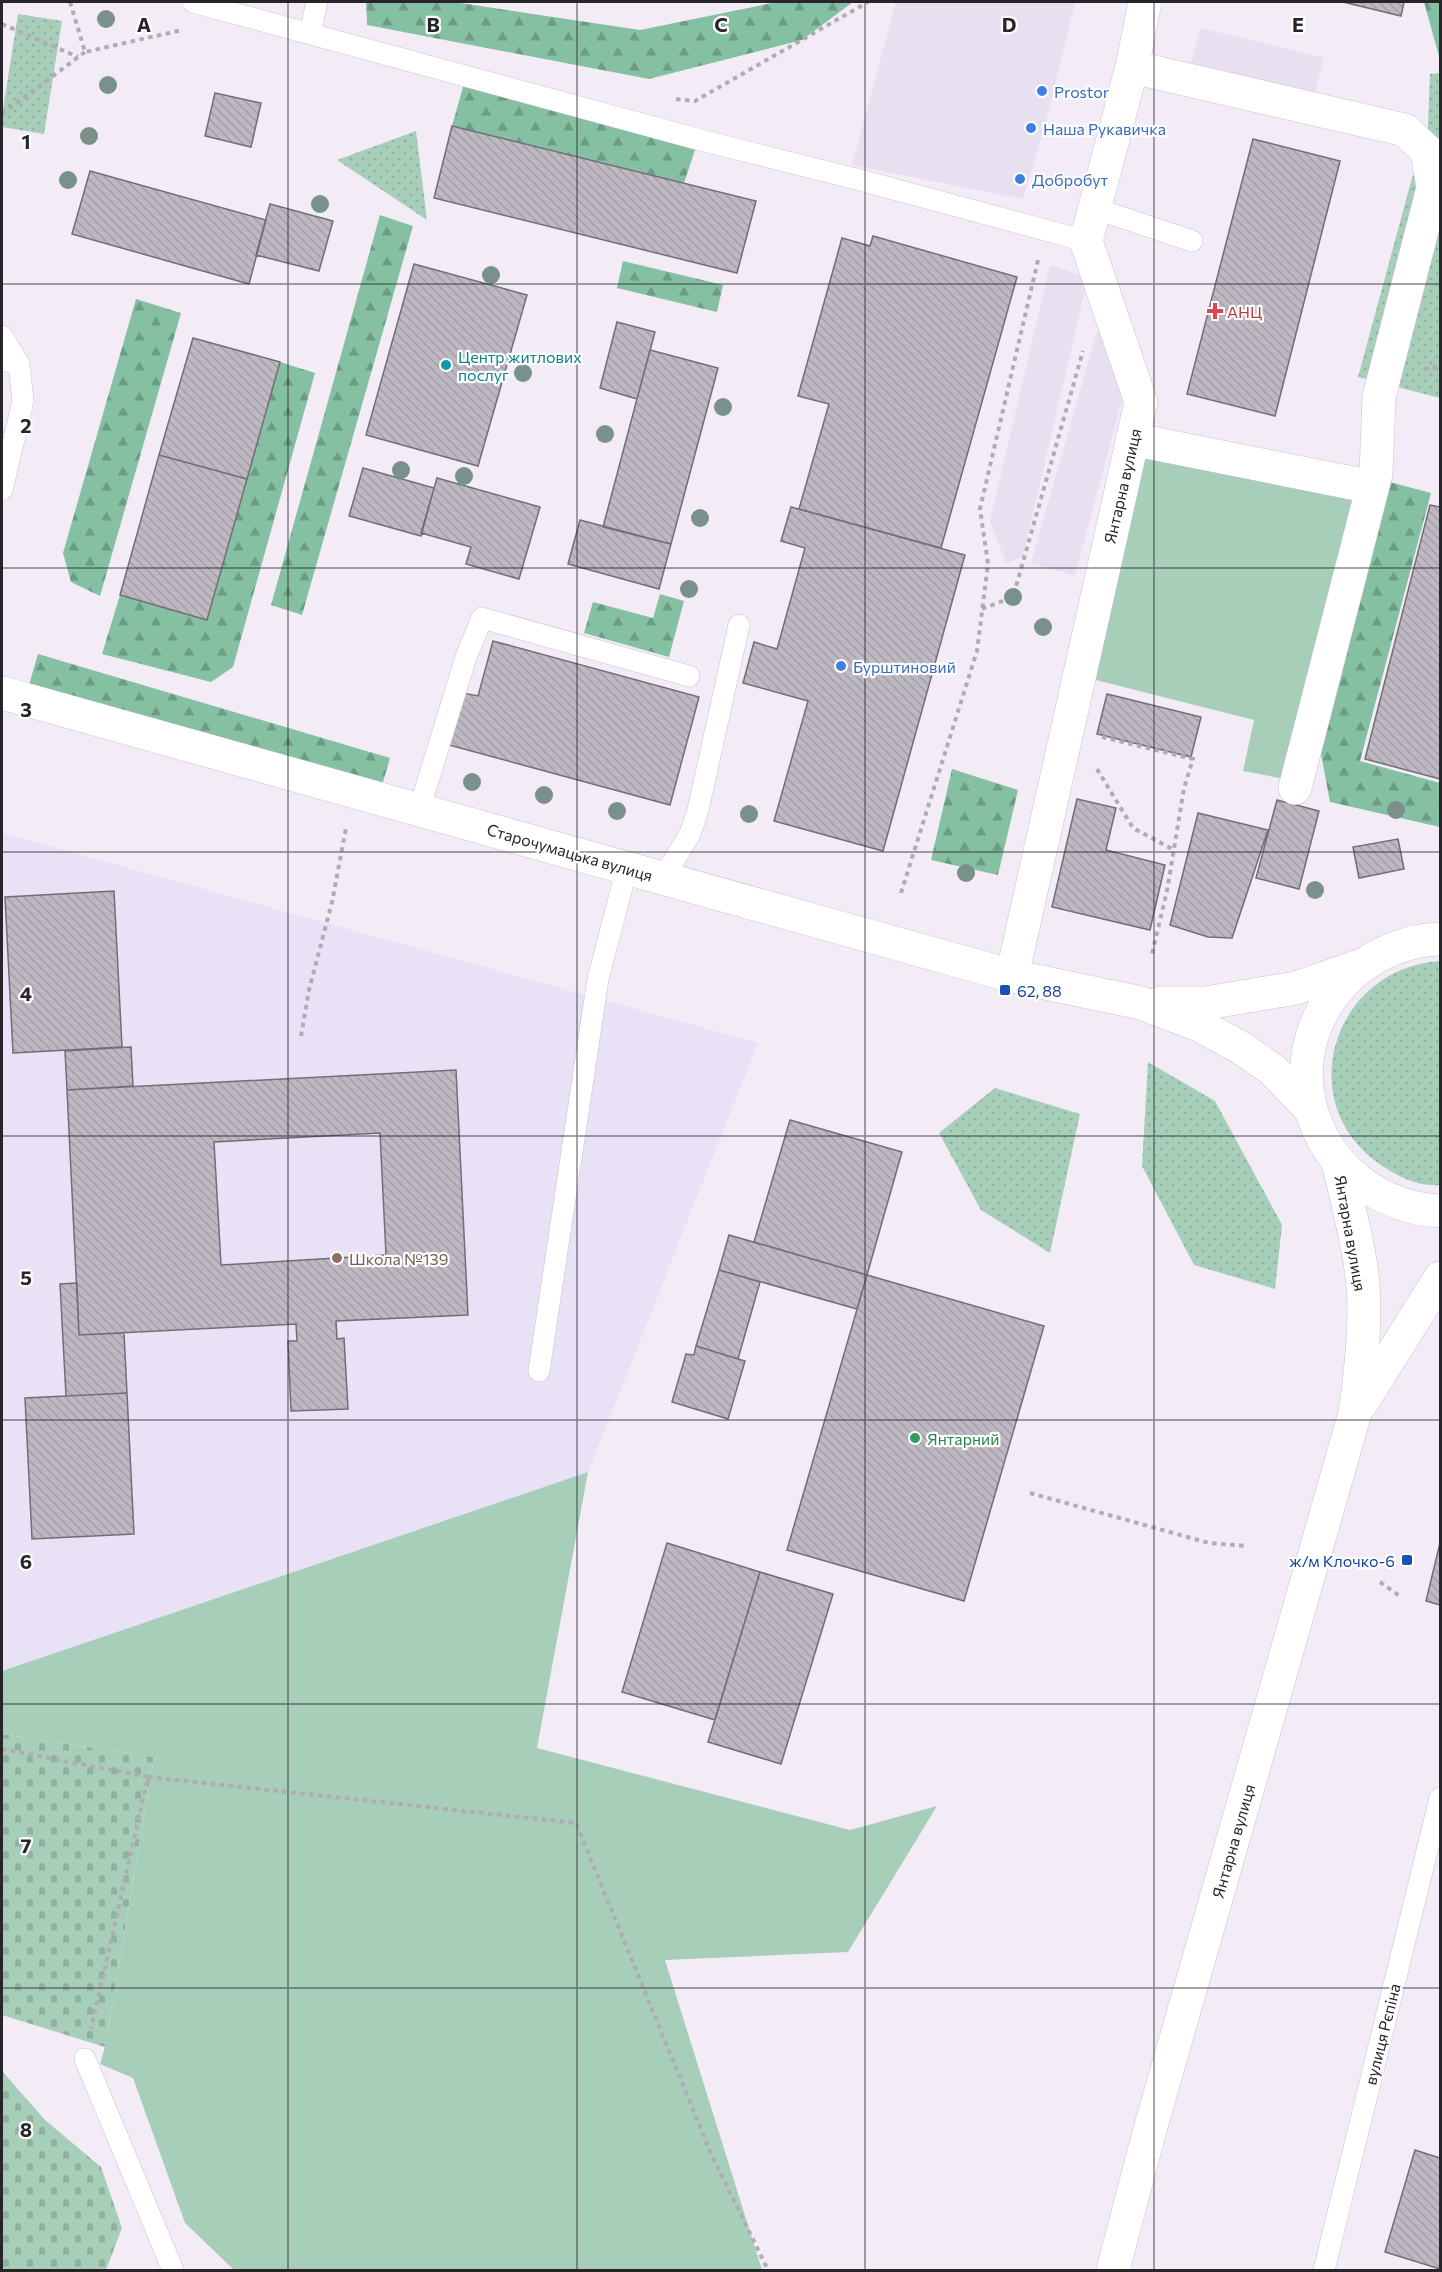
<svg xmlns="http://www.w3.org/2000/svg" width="1442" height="2272" viewBox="0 0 1442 2272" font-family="Commissioner,sans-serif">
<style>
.built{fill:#e8dff0}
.education{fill:#e9e1f6}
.grass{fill:url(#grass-dots)}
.forest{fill:url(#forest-firs)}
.cemetery{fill:url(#cemetery-stones)}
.park{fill:#a7ceb9}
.building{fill:url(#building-back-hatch);stroke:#726d76;stroke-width:1.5;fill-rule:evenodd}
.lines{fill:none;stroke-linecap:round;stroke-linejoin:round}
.lane-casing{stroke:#c9c3ce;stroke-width:22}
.street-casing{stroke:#c9c3ce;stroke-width:34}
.secondary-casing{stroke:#c9c3ce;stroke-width:34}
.path{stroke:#b0abb4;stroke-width:4;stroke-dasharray:4.5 4.5;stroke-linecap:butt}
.lane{stroke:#fff;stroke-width:21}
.street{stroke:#fff;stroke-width:33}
.secondary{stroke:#fff;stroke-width:33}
.tree{fill:#79918a}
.grid{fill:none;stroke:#272529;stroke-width:1.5;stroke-opacity:0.55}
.shop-dot{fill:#3f7fe0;stroke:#fff;stroke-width:2}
.health-dot{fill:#e0444e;stroke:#fff;stroke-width:2}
.culture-dot{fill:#0f9aa8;stroke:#fff;stroke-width:2}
.transit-dot{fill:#1a4fb4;stroke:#fff;stroke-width:2}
.education-dot{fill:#8d6e63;stroke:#fff;stroke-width:2}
.leisure-dot{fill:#2e9e5b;stroke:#fff;stroke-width:2}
.labels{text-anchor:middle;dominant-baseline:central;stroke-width:4.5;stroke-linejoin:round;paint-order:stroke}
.shop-label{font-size:16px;fill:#366cbe;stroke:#fff;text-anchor:start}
.health-label{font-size:16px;fill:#be3a42;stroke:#fff;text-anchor:start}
.culture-label{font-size:16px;fill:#0d838f;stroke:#fff;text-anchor:start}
.street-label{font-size:16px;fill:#272529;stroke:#fff}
.transit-label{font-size:16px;fill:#164399;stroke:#fff;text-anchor:start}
.education-label{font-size:16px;fill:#785e54;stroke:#fff;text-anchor:start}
.leisure-label{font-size:16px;fill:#27864d;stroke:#fff;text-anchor:start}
.grid-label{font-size:20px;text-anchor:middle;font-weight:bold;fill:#272529;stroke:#fff;stroke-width:4.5;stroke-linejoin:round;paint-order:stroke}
</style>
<defs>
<pattern id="grass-dots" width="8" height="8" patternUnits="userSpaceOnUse" patternTransform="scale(1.5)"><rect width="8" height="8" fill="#a7ceb9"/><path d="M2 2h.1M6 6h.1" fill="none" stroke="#90b19f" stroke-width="1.8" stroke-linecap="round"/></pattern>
<pattern id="forest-firs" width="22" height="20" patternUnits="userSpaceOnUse" patternTransform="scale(1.5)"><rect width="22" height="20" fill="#85c0a2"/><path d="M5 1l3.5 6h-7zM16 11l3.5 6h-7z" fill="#6d9c84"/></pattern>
<pattern id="cemetery-stones" width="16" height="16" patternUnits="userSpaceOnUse" patternTransform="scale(1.5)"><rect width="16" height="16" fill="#a7ceb9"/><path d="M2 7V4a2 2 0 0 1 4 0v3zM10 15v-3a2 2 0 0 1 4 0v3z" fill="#90b19f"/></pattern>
<pattern id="building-back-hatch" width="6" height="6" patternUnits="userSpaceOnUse" patternTransform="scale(1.5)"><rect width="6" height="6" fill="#beb8c2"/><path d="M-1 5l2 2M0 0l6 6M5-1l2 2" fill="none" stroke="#a39ea7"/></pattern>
</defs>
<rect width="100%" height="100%" fill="#f3ecf7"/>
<!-- built -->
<path class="built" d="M 896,2 L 1075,2 L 1045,126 L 1023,199 L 852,165 Z
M 1201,28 L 1324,58 L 1314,97 L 1190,67 Z
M 1050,265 L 1088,278 L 1023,556 L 1006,563 L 990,521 Z
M 1102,314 L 1122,400 L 1075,576 L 1031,563 Z"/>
<!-- education -->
<path class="education" d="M 2,833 L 758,1043 L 588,1472 L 2,1671 Z"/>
<!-- grass -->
<path class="grass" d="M 18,14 L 62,21 L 44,134 L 2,127 L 2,115 Z
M 1440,73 L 1440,398 L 1358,377 L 1412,178 L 1427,151 L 1430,74 Z
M 416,131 L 427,220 L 337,160 Z
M 1440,961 L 1440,1185 C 1420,1187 1398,1177 1381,1165 C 1290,1103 1333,968 1440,961 Z
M 1148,1062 L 1215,1101 L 1282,1225 L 1275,1289 L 1194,1265 L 1142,1166 Z
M 995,1088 L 1080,1114 L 1050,1253 L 981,1210 L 939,1133 Z"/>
<!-- forest -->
<path class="forest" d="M 366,2 L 454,2 L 640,30 L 777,2 L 853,2 L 802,40 L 649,79 L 367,25 Z
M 1424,2 L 1440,2 L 1440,60 Z
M 465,80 L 697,144 L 684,183 L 452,126 Z
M 380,215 L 413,226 L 302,615 L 271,605 Z
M 623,261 L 723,285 L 717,312 L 617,288 Z
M 136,299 L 181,313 L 100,596 L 71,582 L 63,553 Z
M 280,362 L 315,373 L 233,667 L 211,682 L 102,654 L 120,595 L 207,619 Z
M 1386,481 L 1431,493 L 1360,761 L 1440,783 L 1440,827 L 1330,802 L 1319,743 Z
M 660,594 L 684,601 L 669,657 L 584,633 L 593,602 L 653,618 Z
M 38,654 L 390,758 L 381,789 L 29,685 Z
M 952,769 L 1018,790 L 998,875 L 931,860 Z"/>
<!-- cemetery -->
<path class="cemetery" d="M 2,1734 L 154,1757 L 105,2047 L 2,2015 Z
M 2,2071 L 45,2120 L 101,2167 L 122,2228 L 106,2270 L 2,2270 Z"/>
<!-- park -->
<path class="park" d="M 1139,451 L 1361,493 L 1290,780 L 1243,771 L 1254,720 L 1088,678 Z
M 588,1472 L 537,1748 L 850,1830 L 937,1806 L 848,1952 L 665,1960 L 762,2270 L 234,2270 L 185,2223 L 133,2078 L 100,2064 L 105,2047 L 154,1757 L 2,1734 L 2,1671 Z"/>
<!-- building -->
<path class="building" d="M 1343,2 L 1404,2 L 1401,16 Z
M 215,93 L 261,103 L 251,147 L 205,136 Z
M 452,126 L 756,201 L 737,273 L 434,198 Z
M 1253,139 L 1340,161 L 1275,416 L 1187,394 Z
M 90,171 L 266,220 L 249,284 L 72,234 Z
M 270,204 L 333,221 L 319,271 L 256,255 Z
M 873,236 L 1017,277 L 941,548 L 799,509 L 829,404 L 798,396 L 842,238 L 870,246 Z
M 414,264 L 527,295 L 478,466 L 366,435 Z
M 617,322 L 655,332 L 637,399 L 600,388 Z
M 193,338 L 280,362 L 247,479 L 159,455 Z
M 650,350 L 718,368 L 671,544 L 603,527 Z
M 159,455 L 247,479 L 207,620 L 120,595 Z
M 363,468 L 434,488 L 421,536 L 349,516 Z
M 437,478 L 540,507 L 519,579 L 466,564 L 471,547 L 421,533 Z
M 1430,505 L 1440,507 L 1440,779 L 1365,759 Z
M 791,507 L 965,555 L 883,851 L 774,821 L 808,701 L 743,683 L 754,642 L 777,649 L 805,548 L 781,541 Z
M 580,520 L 671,544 L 659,589 L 568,564 Z
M 493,641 L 699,697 L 670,805 L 449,745 L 463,693 L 478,696 Z
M 1107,694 L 1201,717 L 1191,757 L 1097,734 Z
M 1077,799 L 1116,808 L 1106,850 L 1165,865 L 1150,930 L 1052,907 Z
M 1277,800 L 1319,811 L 1299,889 L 1256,878 Z
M 1198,813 L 1268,830 L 1232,938 L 1208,937 L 1170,925 Z
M 1398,839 L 1404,869 L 1359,878 L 1353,847 Z
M 114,891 L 122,1047 L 13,1053 L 5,897 Z
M 131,1047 L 133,1086 L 67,1090 L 65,1051 Z
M 456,1070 L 468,1315 L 336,1321 L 337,1339 L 344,1338 L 348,1409 L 291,1411 L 288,1341 L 297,1341 L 296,1324 L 79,1335 L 67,1090 ZM 380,1133 L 386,1255 L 221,1265 L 214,1142 Z
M 790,1120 L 902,1152 L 867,1275 L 754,1242 Z
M 729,1235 L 867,1275 L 857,1309 L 719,1270 Z
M 719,1270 L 760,1282 L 738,1359 L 696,1346 Z
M 867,1275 L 1044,1326 L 964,1601 L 787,1550 Z
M 77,1283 L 79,1335 L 124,1333 L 127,1393 L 66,1396 L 60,1284 Z
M 696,1346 L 745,1361 L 728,1419 L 672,1402 L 686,1354 L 694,1355 Z
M 127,1393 L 134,1534 L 32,1539 L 25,1398 Z
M 667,1543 L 760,1572 L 715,1720 L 622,1692 Z
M 1440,1543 L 1440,1605 L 1426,1601 Z
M 760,1572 L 833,1594 L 781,1764 L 708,1742 Z
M 1415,2150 L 1440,2158 L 1440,2269 L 1385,2252 Z"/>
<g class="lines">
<!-- lane casing -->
<g class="lane-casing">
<path id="lane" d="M 193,2 L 697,139 L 860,180 L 1086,241
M 310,33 L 317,2
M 1094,208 L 1192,241
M 2,336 L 19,364
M 2,360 L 19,364 L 23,401 L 2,490
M 419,810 L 466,657 L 482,618 L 689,676
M 663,878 L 690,834 L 698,810 L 739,625
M 539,1371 L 598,979 L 627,868
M 85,2059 L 173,2270
M 1324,2270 L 1440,1798"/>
</g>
<!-- street casing -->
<g class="street-casing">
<path id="street" d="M 1132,67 L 1405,130 L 1427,151 L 1433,188 L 1379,397 L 1376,474 L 1295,788
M 1132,439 L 1372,487
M 1012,976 L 1141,402 L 1086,241 L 1132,67 L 1145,2"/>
</g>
<!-- secondary casing -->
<g class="secondary-casing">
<path id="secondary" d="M 2,693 L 1012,976 L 1141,1003 L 1199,1025 L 1238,1046 L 1273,1070 L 1310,1109
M 1440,939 C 1407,940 1375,953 1350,976 C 1260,1062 1319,1204 1440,1211
M 1160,1003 L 1206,1003 L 1296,988 L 1356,967
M 1361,1404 L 1440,1278
M 1113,2270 L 1149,2133 L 1355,1413 C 1361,1370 1366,1327 1363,1284 C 1359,1243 1347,1202 1338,1162"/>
</g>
<!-- path -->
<path class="path" d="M 70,2 L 85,52 L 182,30
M 2,24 L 78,57
M 676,99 L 695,101 L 868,2
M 2,114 L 85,52
M 1424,369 L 1440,367
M 982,609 L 1013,597 L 1083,351
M 1102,737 L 1193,759 L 1184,788 L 1167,891 L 1152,954
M 1097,769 L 1133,828 L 1174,850
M 901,893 L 977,651 L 988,564 L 980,509 L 1038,260
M 301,1036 L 309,990 L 332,902 L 346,828
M 1030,1493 L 1209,1543 L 1248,1546
M 1380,1582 L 1401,1597
M 2,1749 L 148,1777 L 91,2029
M 148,1777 L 576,1823 L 712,2156 L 768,2270"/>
<!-- lane -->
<use href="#lane" class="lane"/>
<!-- street -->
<use href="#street" class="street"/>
<!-- secondary -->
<use href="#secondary" class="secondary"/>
</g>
<!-- trees -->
<g class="tree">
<circle cx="106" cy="19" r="9"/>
<circle cx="108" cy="85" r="9"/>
<circle cx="89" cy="136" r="9"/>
<circle cx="68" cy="180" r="9"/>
<circle cx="320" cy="204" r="9"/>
<circle cx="491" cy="275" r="9"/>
<circle cx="523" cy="373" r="9"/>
<circle cx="723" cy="407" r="9"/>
<circle cx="605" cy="434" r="9"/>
<circle cx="401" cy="470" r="9"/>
<circle cx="464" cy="476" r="9"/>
<circle cx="700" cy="518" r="9"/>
<circle cx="689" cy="589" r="9"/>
<circle cx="1013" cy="597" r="9"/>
<circle cx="1043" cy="627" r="9"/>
<circle cx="472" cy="782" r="9"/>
<circle cx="544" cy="795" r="9"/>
<circle cx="1396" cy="810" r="9"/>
<circle cx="617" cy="811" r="9"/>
<circle cx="749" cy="814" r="9"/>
<circle cx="966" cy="873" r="9"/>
<circle cx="1315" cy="890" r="9"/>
</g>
<!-- grid -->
<path class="grid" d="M 288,2 L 288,2270M 577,2 L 577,2270M 865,2 L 865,2270M 1154,2 L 1154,2270M 2,284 L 1440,284M 2,568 L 1440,568M 2,852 L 1440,852M 2,1136 L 1440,1136M 2,1420 L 1440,1420M 2,1704 L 1440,1704M 2,1988 L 1440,1988"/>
<!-- markers -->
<g class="shop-dot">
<circle cx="1042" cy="91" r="6"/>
<circle cx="1031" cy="128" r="6"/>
<circle cx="1020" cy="179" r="6"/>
<circle cx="841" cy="666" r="6"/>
</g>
<path class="health-dot" d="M1212 302h6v6h6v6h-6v6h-6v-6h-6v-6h6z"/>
<circle class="culture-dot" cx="446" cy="365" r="6"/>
<g class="transit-dot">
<rect x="999" y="984" width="12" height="12" rx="3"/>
<rect x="1401" y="1554" width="12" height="12" rx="3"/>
</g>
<circle class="education-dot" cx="337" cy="1258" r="6"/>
<circle class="leisure-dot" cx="915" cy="1438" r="6"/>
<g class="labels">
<!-- shop labels -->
<g class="shop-label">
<text x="1054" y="91">Prostor</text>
<text x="1043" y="128">Наша Рукавичка</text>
<text x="1032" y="179">Добробут</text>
<text x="853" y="666">Бурштиновий</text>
</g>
<!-- health labels -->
<g class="health-label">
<text x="1227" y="311">АНЦ</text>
</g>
<!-- culture labels -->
<g class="culture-label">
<text x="458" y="356">Центр житлових<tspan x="458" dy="18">послуг</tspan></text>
</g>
<!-- street labels -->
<g class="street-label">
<text transform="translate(1122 486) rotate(-77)">Янтарна вулиця</text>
<text transform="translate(570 852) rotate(16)">Старочумацька вулиця</text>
<text transform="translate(1351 1233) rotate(80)">Янтарна вулиця</text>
<text transform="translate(1233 1841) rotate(-74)">Янтарна вулиця</text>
<text transform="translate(1382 2034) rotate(-76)">вулиця Рєпіна</text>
</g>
<!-- transit labels -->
<g class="transit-label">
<text x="1017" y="990">62, 88</text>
<text x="1395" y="1560" text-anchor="end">ж/м Клочко-6</text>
</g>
<!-- education labels -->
<g class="education-label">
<text x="349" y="1258">Школа №139</text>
</g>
<!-- leisure labels -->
<g class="leisure-label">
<text x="927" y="1438">Янтарний</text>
</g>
</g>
<g class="grid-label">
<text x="144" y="32">A</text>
<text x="433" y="32">B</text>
<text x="721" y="32">C</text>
<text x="1009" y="32">D</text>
<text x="1298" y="32">E</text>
<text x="26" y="149">1</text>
<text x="26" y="433">2</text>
<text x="26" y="717">3</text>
<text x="26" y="1001">4</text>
<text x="26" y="1285">5</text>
<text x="26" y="1569">6</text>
<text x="26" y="1853">7</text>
<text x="26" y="2137">8</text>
</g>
<!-- border -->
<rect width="1442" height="2272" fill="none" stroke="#272529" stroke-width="6"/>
</svg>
